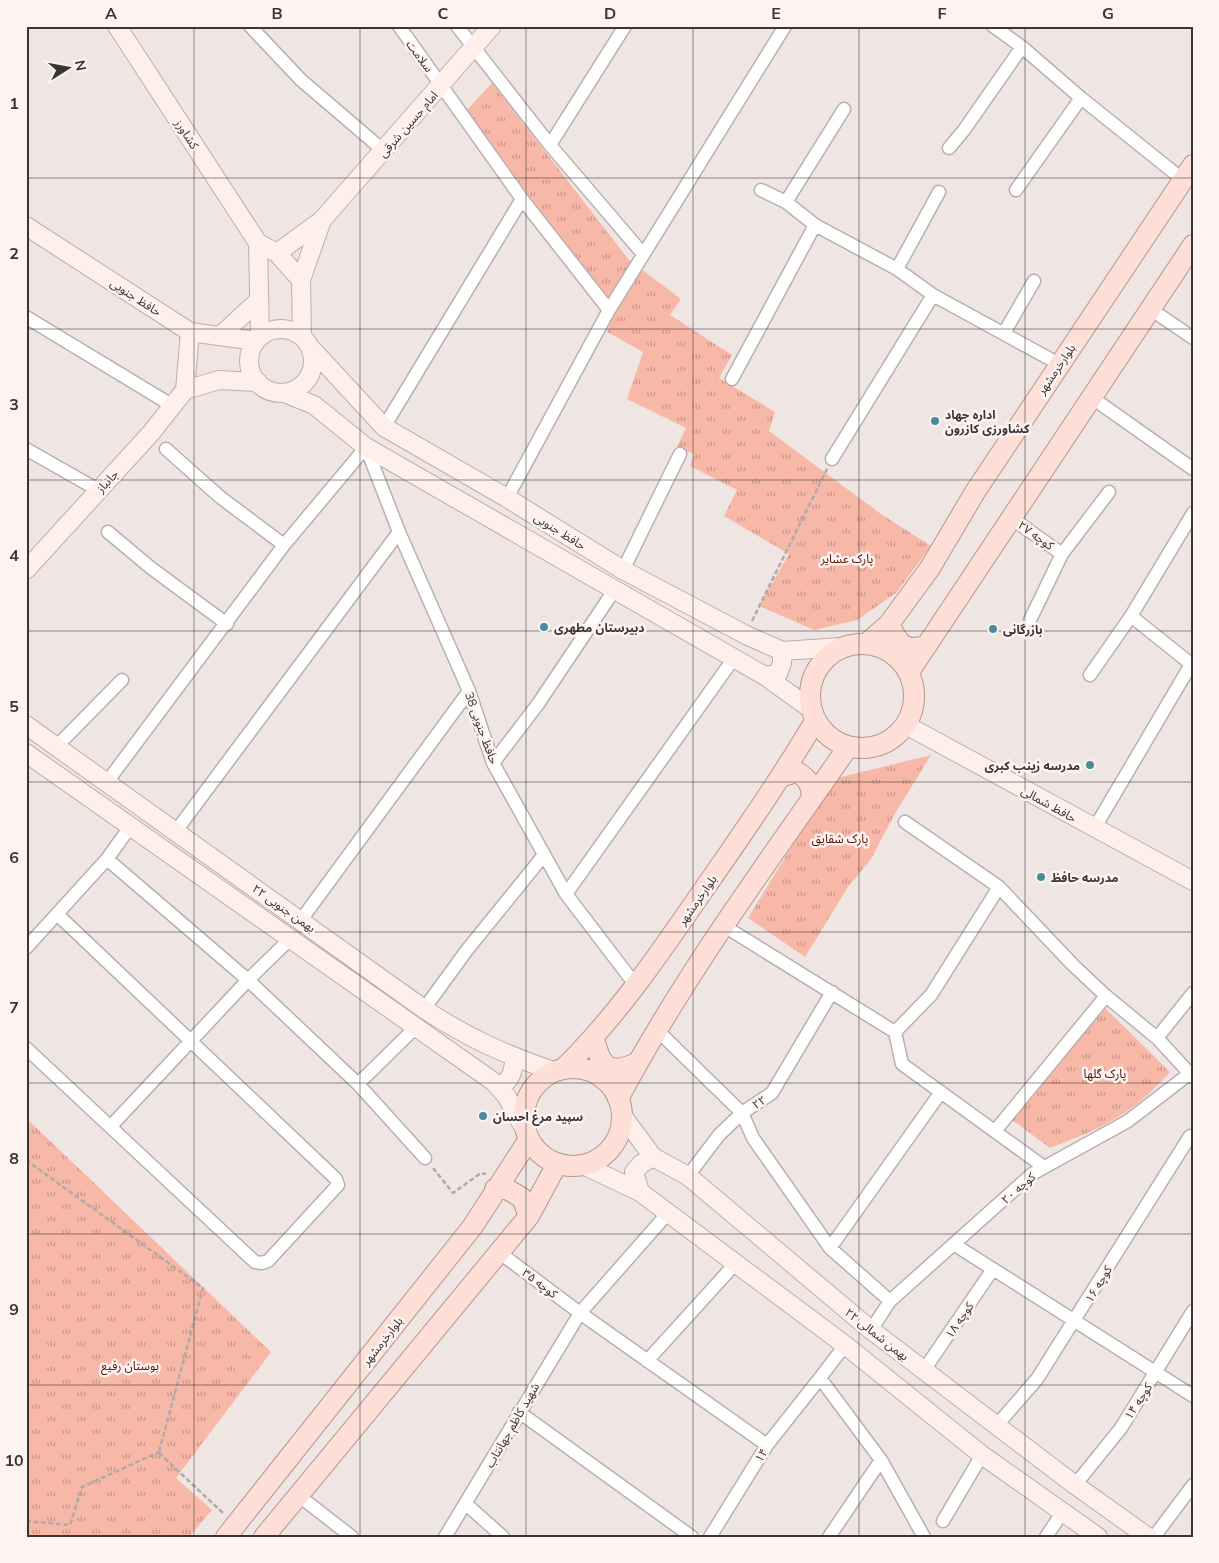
<svg xmlns="http://www.w3.org/2000/svg" width="1219" height="1563" viewBox="0 0 1219 1563" font-family="Mulish,'Noto Sans Arabic',sans-serif">
<style>
.grass{fill:url(#grass-tufts)}
.lines{fill:none;stroke-linecap:round;stroke-linejoin:round}
.street-casing{stroke:#b9b0ae;stroke-width:15}
.secondary-casing{stroke:#b9b0ae;stroke-width:20}
.primary-casing{stroke:#b8958c;stroke-width:22}
.path{stroke:#b1aaa8;stroke-width:2.5;stroke-dasharray:5 2.5;stroke-linecap:butt}
.street{stroke:#fff;stroke-width:12}
.secondary{stroke:#feefeb;stroke-width:18}
.primary{stroke:#fedfd7;stroke-width:20}
.grid{fill:none;stroke:#393534;stroke-width:1;stroke-opacity:0.55}
.poi-dot{fill:#488b9b;stroke:#fdf3f1;stroke-width:2}
.labels{text-anchor:middle;dominant-baseline:central;stroke-width:5;stroke-linejoin:round;paint-order:stroke}
.street-label{font-size:12px;fill:#393534;stroke:#fdf3f1}
.poi-label{font-size:12px;font-weight:bold;fill:#393534;stroke:#fdf3f1;text-anchor:start}
.park-label{font-size:12px;fill:#5d0e00;stroke:#fdf3f1}
.neatline{fill:none;stroke:#393534;stroke-width:2}
.grid-label{font-size:16px;text-anchor:middle;font-weight:bold;fill:#393534}
</style>
<defs>
<pattern id="grass-tufts" width="24" height="20" patternUnits="userSpaceOnUse" patternTransform="scale(1.25)"><rect width="24" height="20" fill="#f8b8a8"/><path d="M3 7l-1-3M5 7V3M7 7l1-3M15 17l-1-3M17 17v-4M19 17l1-3" fill="none" stroke="#ca968a"/></pattern>
</defs>
<rect width="100%" height="100%" fill="#efe6e4"/>
<!-- grass -->
<path class="grass" d="M 492,83 L 629,260 L 681,299 L 670,315 L 732,355 L 719,378 L 775,412 L 769,431 L 881,514 L 931,546 L 896,593 L 857,620 L 814,630 L 759,606 L 789,554 L 724,516 L 737,490 L 690,466 L 694,454 L 677,447 L 686,428 L 627,399 L 643,352 L 607,332 L 615,310 L 466,111 Z
M 931,755 L 893,817 L 871,859 L 848,887 L 805,957 L 748,918 L 833,779 Z
M 1105,1008 L 1170,1072 C 1132,1115 1102,1128 1050,1148 L 1007,1116 Z
M 26,1118 L 271,1352 L 176,1478 L 212,1510 L 189,1537 L 26,1537 Z"/>
<g class="lines">
<!-- street casing -->
<g class="street-casing">
<path id="street" d="M 250,26 L 301,80 L 384,151
M 399,26 L 522,199 L 609,310
M 457,26 L 550,145 L 643,254
M 993,26 L 1022,47 L 1081,98 L 1182,179
M 550,145 L 625,26
M 949,148 L 964,130 L 1022,47
M 761,190 L 786,202 L 815,225 L 897,269 L 933,295 L 1059,364
M 1016,190 L 1081,98
M 786,202 L 844,109
M 897,269 L 939,192
M 1149,308 L 1193,338
M 26,317 L 173,406
M 1004,333 L 1034,281
M 732,379 L 815,225
M 1091,397 L 1193,469
M 384,427 L 522,199
M 26,449 L 98,490
M 166,449 L 220,497 L 284,545
M 832,459 L 933,295
M 507,498 L 609,310 L 785,26
M 1010,517 L 1062,554
M 108,532 L 151,568 L 227,624
M 623,570 L 680,454
M 1131,616 L 1191,664
M 1030,620 L 1062,554 L 1109,492
M 1090,675 L 1131,616 L 1193,513
M 57,746 L 122,680
M 493,763 L 538,704 L 615,589
M 107,782 L 284,545 L 366,447 L 399,532 L 469,691 L 493,763 L 566,894 L 637,987
M 905,822 L 999,887 L 1073,965 L 1106,996 L 1157,1038 L 1193,1077
M 1094,829 L 1193,661
M 176,831 L 399,532
M 107,859 L 248,980 L 358,1084 L 425,1158
M 566,894 L 734,658
M 301,920 L 469,691
M 724,926 L 895,1032 L 902,1064 L 1044,1167
M 26,948 L 107,859 L 130,827
M 424,1009 L 467,950 L 544,855
M 658,1031 L 742,1113 L 753,1138 L 830,1248 L 890,1301
M 895,1032 L 931,995 L 999,887
M 1157,1038 L 1193,993
M 26,1048 L 255,1262 L 262,1263 L 268,1261 L 338,1185 L 336,1179 L 58,915
M 358,1084 L 416,1027
M 111,1126 L 248,980 L 290,939
M 995,1131 L 1106,996
M 688,1176 L 719,1135 L 742,1113 L 772,1093 L 832,992
M 955,1245 L 1193,1396
M 830,1248 L 941,1092
M 500,1253 L 580,1313 L 767,1445
M 871,1330 L 890,1301 L 1032,1174 L 1128,1121 L 1189,1074
M 845,1345 L 820,1378 L 881,1460 L 924,1537
M 647,1361 L 735,1264
M 924,1370 L 993,1269
M 519,1412 L 692,1537
M 997,1425 L 1037,1379 L 1190,1136
M 1075,1485 L 1121,1428 L 1193,1311
M 298,1495 L 352,1537
M 466,1504 L 503,1537
M 943,1521 L 982,1455
M 445,1537 L 580,1313 L 668,1213
M 710,1537 L 767,1445 L 820,1378
M 829,1537 L 881,1460
M 1046,1537 L 1062,1513
M 1154,1537 L 1193,1485"/>
</g>
<!-- secondary casing -->
<g class="secondary-casing">
<path id="secondary" d="M 117,26 L 258,243 L 277,253 L 322,220 L 492,26
M 26,226 L 190,332 L 256,341
M 258,243 L 260,337
M 277,253 L 301,280
M249 361a32 32 0 1 1 64 0a32 32 0 1 1-64 0Z
M 220,336 L 259,300
M 302,336 L 301,280 L 322,220
M 311,348 L 384,427 L 507,498 L 623,570 L 746,635 L 782,651 L 842,647
M 185,390 L 219,380 L 258,382
M 185,390 L 190,332
M 284,393 L 314,405 L 366,447 L 765,676 L 811,709
M 26,570 L 151,433 L 185,390
M 765,676 L 778,674 L 782,663 L 782,651
M 26,725 L 424,1009 C 468,1038 504,1054 553,1071
M 906,725 L 1193,881
M 26,753 L 494,1082 L 507,1097 L 525,1130
M 499,1087 C 511,1081 513,1072 515,1058
M 622,1115 L 653,1157 L 688,1176 L 871,1330 L 1075,1485 L 1148,1537
M 583,1165 L 640,1192 L 845,1345 L 982,1455 L 1098,1537
M 640,1192 L 634,1172 L 641,1164 L 653,1157"/>
</g>
<!-- primary casing -->
<g class="primary-casing">
<path id="primary" d="M 889,624 C 899,644 903,652 926,646
M810 696a52 52 0 1 1 104 0a52 52 0 1 1-104 0Z
M 866,644 L 889,624 L 930,568 L 975,492 L 1193,165
M 909,672 L 1193,245
M 782,776 L 797,772 C 809,779 811,785 812,798
M 594,1038 C 601,1068 609,1075 637,1063
M524 1117a49 49 0 1 1 98 0a49 49 0 1 1-98 0Z
M 564,1068 C 618,1015 659,954 702,892 C 741,836 780,780 815,721
M 618,1099 C 684,975 768,862 848,747
M 495,1189 L 507,1189 L 522,1198 L 529,1216
M 226,1537 L 473,1226 L 529,1139
M 264,1537 L 529,1216 L 557,1164"/>
</g>
<!-- path -->
<path class="path" d="M 752,621 L 827,469
M 26,1160 L 203,1288 L 159,1452
M 433,1168 L 453,1193 L 481,1173 L 486,1174
M 159,1453 L 224,1514
M 26,1521 L 70,1525 L 82,1487 L 159,1452"/>
<!-- street -->
<use href="#street" class="street"/>
<!-- secondary -->
<use href="#secondary" class="secondary"/>
<!-- primary -->
<use href="#primary" class="primary"/>
</g>
<!-- grid -->
<path class="grid" d="M 194,26 L 194,1537M 360,26 L 360,1537M 526,26 L 526,1537M 693,26 L 693,1537M 859,26 L 859,1537M 1025,26 L 1025,1537M 26,178 L 1193,178M 26,329 L 1193,329M 26,480 L 1193,480M 26,631 L 1193,631M 26,782 L 1193,782M 26,932 L 1193,932M 26,1083 L 1193,1083M 26,1234 L 1193,1234M 26,1385 L 1193,1385"/>
<!-- markers -->
<g class="poi-dot">
<circle cx="935" cy="421" r="5"/>
<circle cx="544" cy="627" r="5"/>
<circle cx="993" cy="629" r="5"/>
<circle cx="1090" cy="765" r="5"/>
<circle cx="1041" cy="877" r="5"/>
<circle cx="483" cy="1116" r="5"/>
</g>
<g class="labels">
<!-- street labels -->
<g class="street-label">
<text transform="translate(420 56) rotate(54)">سلامت</text>
<text transform="translate(408 124) rotate(-49)">امام حسین شرقی</text>
<text transform="translate(187 134) rotate(57)">کشاورز</text>
<text transform="translate(136 297) rotate(33)">حافظ جنوبی</text>
<text transform="translate(1056 369) rotate(-56)">بلوارخرمشهر</text>
<text transform="translate(107 481) rotate(-47)">جانباز</text>
<text transform="translate(560 531) rotate(32)">حافظ جنوبی</text>
<text transform="translate(1036 535) rotate(35)">کوچه ۲۷</text>
<text transform="translate(482 728) rotate(70)">حافظ جنوبی 38</text>
<text transform="translate(1049 804) rotate(29)">حافظ شمالی</text>
<text transform="translate(697 900) rotate(-55)">بلوارخرمشهر</text>
<text transform="translate(284 908) rotate(35)">۲۲ بهمن جنوبی</text>
<text transform="translate(759 1102) rotate(-34)">۲۲</text>
<text transform="translate(1018 1188) rotate(-41)">کوچه ۲۰</text>
<text transform="translate(540 1283) rotate(37)">کوچه ۳۵</text>
<text transform="translate(1098 1284) rotate(-59)">کوچه ۱۶</text>
<text transform="translate(959 1320) rotate(-56)">کوچه ۱۸</text>
<text transform="translate(877 1334) rotate(38)">۲۲ بهمن شمالی</text>
<text transform="translate(382 1341) rotate(-52)">بلوارخرمشهر</text>
<text transform="translate(1138 1401) rotate(-57)">کوچه ۱۴</text>
<text transform="translate(512 1425) rotate(-60)">شهید کاظم جهانتاب</text>
<text transform="translate(761 1455) rotate(-58)">۱۴</text>
</g>
<!-- poi labels -->
<g class="poi-label">
<text x="945" y="414">اداره جهاد<tspan x="945" dy="14">کشاورزی کازرون</tspan></text>
<text x="554" y="627">دبیرستان مطهری</text>
<text x="1003" y="629">بازرگانی</text>
<text x="1080" y="765" text-anchor="end">مدرسه زینب کبری</text>
<text x="1051" y="877">مدرسه حافظ</text>
<text x="493" y="1116">سپید مرغ احسان</text>
</g>
<!-- park labels -->
<g class="park-label">
<text x="847" y="558">پارک عشایر</text>
<text x="840" y="838">پارک شقایق</text>
<text x="1105" y="1073">پارک گلها</text>
<text x="130" y="1365">بوستان رفیع</text>
</g>
</g>
<!-- border -->
<rect width="1219" height="1563" fill="none" stroke="#fdf3f1" stroke-width="55"/>
<!-- north arrow -->
<g transform="translate(68 68) rotate(79)" stroke="#fdf3f1" stroke-width="4" paint-order="stroke">
<path d="M0-4L9 19L0 12L-9 19Z" fill="#393534"/>
<text y="-8" font-size="14" font-weight="bold" text-anchor="middle" fill="#393534">N</text>
</g>
<rect x="28" y="28" width="1164" height="1508" class="neatline"/>
<g class="grid-label">
<text x="111" y="19">A</text>
<text x="277" y="19">B</text>
<text x="443" y="19">C</text>
<text x="610" y="19">D</text>
<text x="776" y="19">E</text>
<text x="942" y="19">F</text>
<text x="1108" y="19">G</text>
<text x="14" y="109">1</text>
<text x="14" y="259">2</text>
<text x="14" y="410">3</text>
<text x="14" y="561">4</text>
<text x="14" y="712">5</text>
<text x="14" y="863">6</text>
<text x="14" y="1013">7</text>
<text x="14" y="1164">8</text>
<text x="14" y="1315">9</text>
<text x="14" y="1466">10</text>
</g>
</svg>
